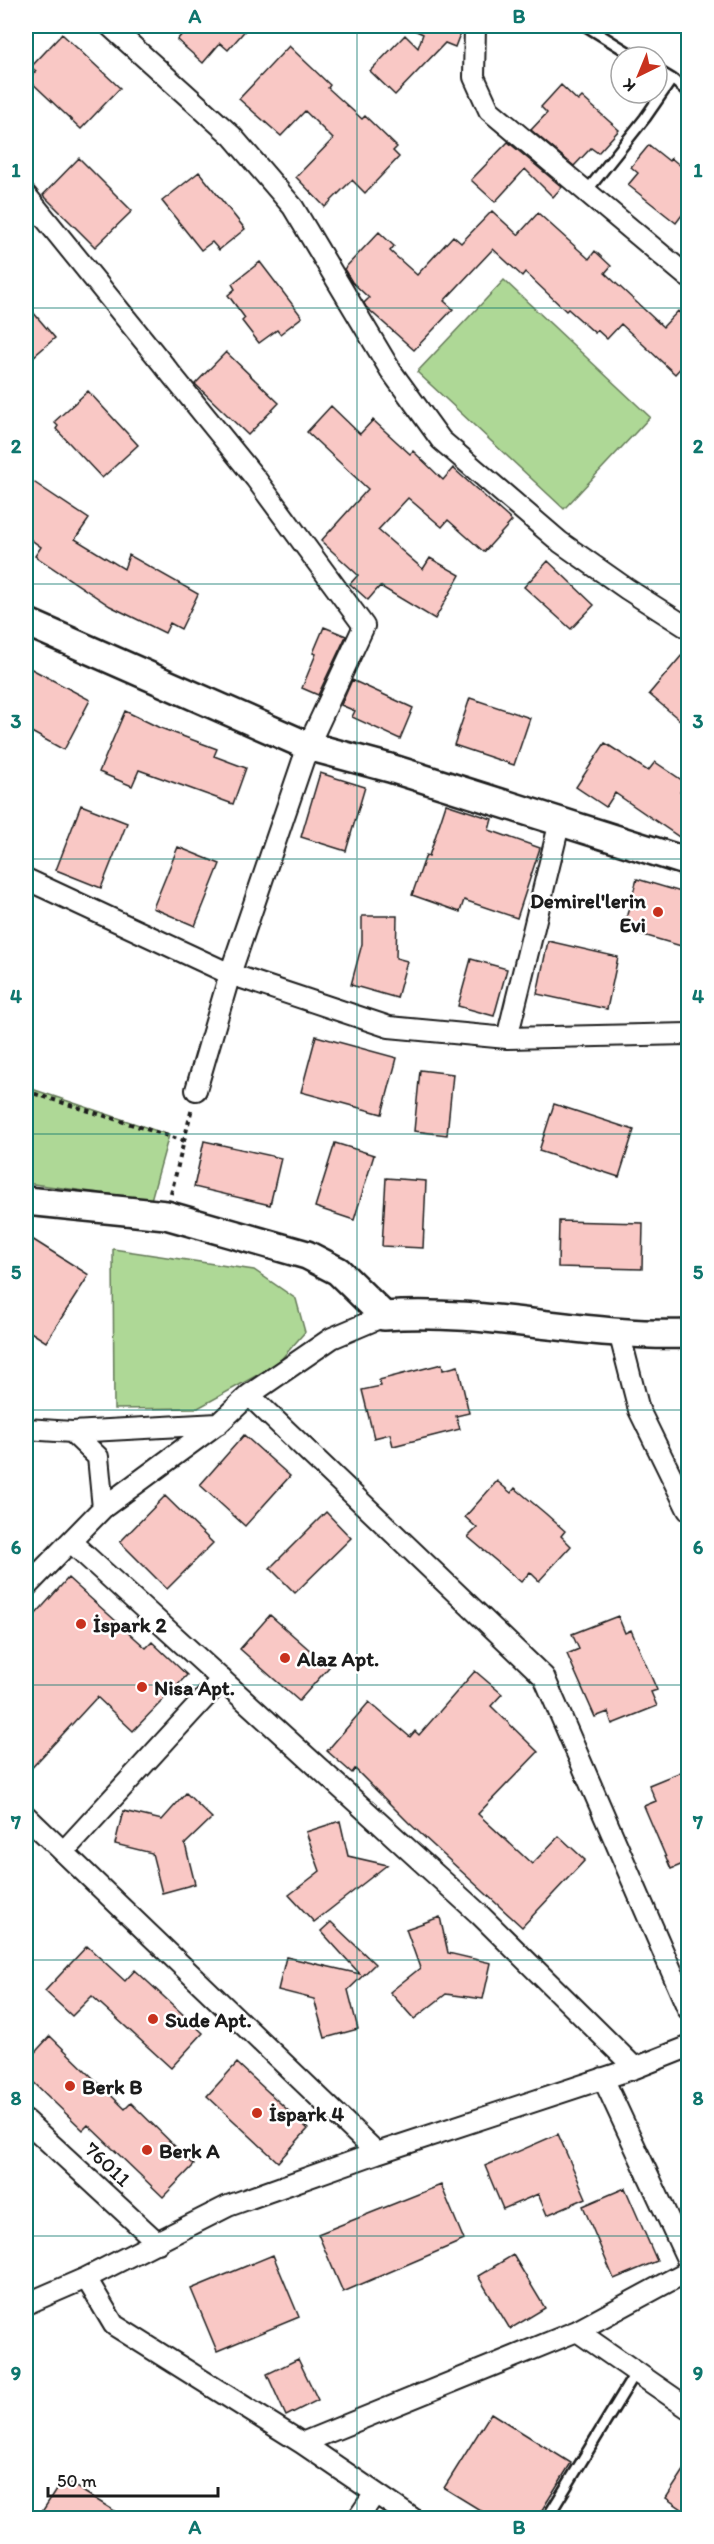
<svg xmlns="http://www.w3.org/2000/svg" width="714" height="2544" viewBox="0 0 714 2544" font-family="Itim,sans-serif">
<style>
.green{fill:#aed896;stroke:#657a59;stroke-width:1.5}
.building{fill:#f9c8c5;stroke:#1c1c1c;stroke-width:1.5}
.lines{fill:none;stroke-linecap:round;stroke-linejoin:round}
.lane-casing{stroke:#1c1c1c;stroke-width:14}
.street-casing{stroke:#1c1c1c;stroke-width:24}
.secondary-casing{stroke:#1c1c1c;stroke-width:32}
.path{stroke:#1c1c1c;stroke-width:4;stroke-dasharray:4.5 4.5;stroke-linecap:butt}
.lane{stroke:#fff;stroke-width:9}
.street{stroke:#fff;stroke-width:20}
.secondary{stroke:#fff;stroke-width:27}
.grid{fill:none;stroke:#0f766e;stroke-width:1.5;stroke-opacity:0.55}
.poi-dot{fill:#c8321e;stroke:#fff;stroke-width:2}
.labels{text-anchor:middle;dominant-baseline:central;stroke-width:5;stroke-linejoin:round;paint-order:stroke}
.poi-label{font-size:21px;font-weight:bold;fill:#1c1c1c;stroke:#fff;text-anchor:start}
.street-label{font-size:21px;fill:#1c1c1c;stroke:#fff}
.neatline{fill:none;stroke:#0f766e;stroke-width:2}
.grid-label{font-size:20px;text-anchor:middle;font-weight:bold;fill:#0f766e}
</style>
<rect width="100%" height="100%" fill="#fff"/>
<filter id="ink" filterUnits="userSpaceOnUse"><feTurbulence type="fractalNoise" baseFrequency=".0167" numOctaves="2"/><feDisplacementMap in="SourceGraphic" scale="12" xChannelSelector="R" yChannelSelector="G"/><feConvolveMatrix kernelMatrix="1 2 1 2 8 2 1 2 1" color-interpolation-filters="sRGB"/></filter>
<g filter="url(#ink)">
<!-- green -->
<path class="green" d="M 504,280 L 650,417 L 564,509 L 417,372 Z
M 26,1087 L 169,1135 L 151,1200 L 26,1183 Z
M 113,1249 L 254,1270 L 296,1299 L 305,1332 L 277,1364 L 198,1408 L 114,1409 Z"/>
<!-- building -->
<path class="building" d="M 189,26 L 249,26 L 228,50 L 220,43 L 203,63 L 177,40 Z
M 405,26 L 463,26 L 455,47 L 445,43 L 395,95 L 370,71 L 405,35 L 418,48 L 423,34 Z
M 62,34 L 120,88 L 81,129 L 28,79 L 36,71 L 31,67 Z
M 289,46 L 330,85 L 328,88 L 362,119 L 365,116 L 397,147 L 393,151 L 399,157 L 365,193 L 352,180 L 325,207 L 296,177 L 333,139 L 305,111 L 281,136 L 239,99 Z
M 561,85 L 578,101 L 582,97 L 619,130 L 598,153 L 591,148 L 574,166 L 531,130 L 547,113 L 541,107 Z
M 508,142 L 562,187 L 553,197 L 525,169 L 495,202 L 471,180 Z
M 649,145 L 669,161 L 671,158 L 688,172 L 688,207 L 676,223 L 628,185 L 638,173 L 631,167 Z
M 79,158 L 132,211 L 95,247 L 43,195 Z
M 199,172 L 245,229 L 219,250 L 212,242 L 201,250 L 162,201 Z
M 492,211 L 518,235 L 538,213 L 589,259 L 595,251 L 611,266 L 605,273 L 663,327 L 678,311 L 688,322 L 688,360 L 675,374 L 621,324 L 607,339 L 597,330 L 595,333 L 568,309 L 566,311 L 525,272 L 522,276 L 493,249 L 444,301 L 453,309 L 414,350 L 366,307 L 364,303 L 369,298 L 352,282 L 344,269 L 379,232 L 394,246 L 390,251 L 417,275 L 453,236 L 461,243 Z
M 260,262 L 302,317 L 280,334 L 277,330 L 259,343 L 242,321 L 245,318 L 228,295 L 235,289 L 232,284 Z
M 26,304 L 55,338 L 26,363 Z
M 226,352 L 279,403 L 248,435 L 195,384 Z
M 88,391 L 138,445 L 102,478 L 56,429 L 58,426 L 54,422 Z
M 331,406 L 360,434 L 373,420 L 410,454 L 413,451 L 443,480 L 453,468 L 512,521 L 484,552 L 448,520 L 442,527 L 408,498 L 378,530 L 423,569 L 430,558 L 460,575 L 435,619 L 380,586 L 368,600 L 350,584 L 358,575 L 321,541 L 368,489 L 307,432 Z
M 32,481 L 89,519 L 75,539 L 124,569 L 129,555 L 198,594 L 181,629 L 170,623 L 165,633 L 110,606 L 35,556 L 41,547 L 26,536 L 26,492 Z
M 548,561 L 594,605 L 571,629 L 524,587 Z
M 324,627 L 346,636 L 318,695 L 302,688 L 316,654 L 313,653 Z
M 688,648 L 688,727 L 649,694 Z
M 26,666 L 90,700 L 64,750 L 26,729 Z
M 352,680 L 413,708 L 400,739 L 352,717 L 355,711 L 341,705 Z
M 470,698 L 530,718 L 514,765 L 454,745 Z
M 125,711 L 158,727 L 217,749 L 214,756 L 246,768 L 233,804 L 139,770 L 132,786 L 99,772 Z
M 605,743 L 648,771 L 655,762 L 686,783 L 680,792 L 688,797 L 688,843 L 615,793 L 606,807 L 576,787 Z
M 320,773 L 365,787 L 346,851 L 301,837 Z
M 446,804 L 492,819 L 489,830 L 540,848 L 517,918 L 464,900 L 460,912 L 412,895 L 426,855 L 429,856 Z
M 81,805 L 127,823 L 101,888 L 56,870 Z
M 178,847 L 220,864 L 195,926 L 153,908 Z
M 637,879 L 688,894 L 688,948 L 623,929 Z
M 362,916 L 397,916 L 396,958 L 407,961 L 397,998 L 351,985 L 362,944 Z
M 548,941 L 618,957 L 607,1009 L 537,994 Z
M 471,959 L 507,969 L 494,1016 L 458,1006 Z
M 316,1036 L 397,1058 L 382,1114 L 301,1092 Z
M 420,1070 L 453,1074 L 447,1135 L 414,1131 Z
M 554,1104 L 634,1130 L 619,1177 L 539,1151 Z
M 204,1141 L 281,1158 L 270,1205 L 194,1187 Z
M 335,1143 L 374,1155 L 354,1220 L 315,1207 Z
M 386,1178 L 426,1181 L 423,1248 L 382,1246 Z
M 559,1221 L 643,1223 L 642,1269 L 558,1267 Z
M 32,1239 L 89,1275 L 46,1342 L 26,1329 L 26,1250 Z
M 442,1364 L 443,1370 L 458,1366 L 469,1413 L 456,1416 L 460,1429 L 393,1446 L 390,1434 L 374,1438 L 362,1390 L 381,1386 L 379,1380 Z
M 244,1435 L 290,1476 L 245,1526 L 200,1485 Z
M 497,1481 L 511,1493 L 515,1488 L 546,1514 L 565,1531 L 561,1536 L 571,1546 L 539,1581 L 530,1572 L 521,1582 L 468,1537 L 477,1528 L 465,1517 Z
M 165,1496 L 213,1543 L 167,1589 L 120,1542 Z
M 326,1512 L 351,1538 L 295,1593 L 270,1568 Z
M 68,1578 L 146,1648 L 152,1642 L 187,1675 L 133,1731 L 97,1697 L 26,1774 L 26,1625 Z
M 270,1615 L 329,1667 L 299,1701 L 240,1649 Z
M 618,1616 L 625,1633 L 631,1630 L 647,1667 L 657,1690 L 651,1692 L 657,1706 L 612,1724 L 608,1712 L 595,1717 L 567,1654 L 579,1649 L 572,1634 Z
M 475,1671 L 502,1694 L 491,1706 L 538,1752 L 478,1814 L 532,1864 L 559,1836 L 585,1860 L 522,1927 L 409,1823 L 355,1769 L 352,1773 L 327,1751 L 369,1702 L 410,1737 L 415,1731 L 419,1735 Z
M 688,1769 L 688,1862 L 671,1869 L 644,1806 L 656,1801 L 649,1785 Z
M 186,1793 L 212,1818 L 185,1844 L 195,1884 L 162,1893 L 152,1853 L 115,1844 L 123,1811 L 162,1820 Z
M 340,1821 L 348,1856 L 387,1865 L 314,1922 L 289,1895 L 320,1871 L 306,1832 Z
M 440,1917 L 448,1953 L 491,1963 L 483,1999 L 446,1994 L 414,2019 L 390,1992 L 420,1968 L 406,1929 Z
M 331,1922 L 375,1964 L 348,1990 L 358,2029 L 325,2038 L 314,1999 L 278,1990 L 286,1957 L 360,1974 L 321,1931 Z
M 87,1946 L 125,1981 L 135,1970 L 203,2033 L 171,2068 L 92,1996 L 72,2016 L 45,1991 Z
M 50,2036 L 125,2109 L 131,2103 L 194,2165 L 163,2197 L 88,2125 L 83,2130 L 26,2075 L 26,2062 Z
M 237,2063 L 308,2129 L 278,2162 L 207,2096 Z
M 558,2134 L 586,2198 L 547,2215 L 538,2194 L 503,2209 L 485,2166 Z
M 441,2185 L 464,2240 L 343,2292 L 318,2234 Z
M 625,2188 L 657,2261 L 614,2279 L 583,2206 Z
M 273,2255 L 299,2317 L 217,2351 L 191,2289 Z
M 513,2255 L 545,2308 L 510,2329 L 478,2276 Z
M 298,2359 L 318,2400 L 286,2416 L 267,2374 Z
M 491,2413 L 571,2463 L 537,2518 L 493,2518 L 444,2488 Z
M 688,2464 L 688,2513 L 666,2498 Z
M 63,2479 L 126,2518 L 38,2518 Z"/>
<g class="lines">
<!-- lane casing -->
<g class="lane-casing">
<path id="lane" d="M 586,26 L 636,57
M 657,70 L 672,79
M 586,192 L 645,118 L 672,79 L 688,92
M 549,2518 L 549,2515 L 636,2372"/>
</g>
<!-- street casing -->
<g class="street-casing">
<path id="street" d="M 110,26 L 232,136 L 293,207 L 391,371 L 441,440 L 560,542 L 627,589 L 688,628
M 475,26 L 474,77 L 489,110 L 688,277
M 26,195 L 256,479 L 364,626 L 308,746 L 230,974 L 26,879
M 507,1038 L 560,821
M 196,1090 L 230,974 L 389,1027 L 507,1038 L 688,1034
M 619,1332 L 639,1410 L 688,1510
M 249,1395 L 544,1677 L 688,2009
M 26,1429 L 72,1432 L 218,1424 L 249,1395 L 332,1338 L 384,1316
M 72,1432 L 98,1457 L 103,1508
M 26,1587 L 103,1508 L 217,1424
M 26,1816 L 377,2153
M 64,1851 L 222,1679
M 635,2068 L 688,2047
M 603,2078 L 688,2261
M 26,2121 L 158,2243
M 86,2278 L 114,2325 L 302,2443 L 412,2518
M 26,2304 L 86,2278 L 228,2206 L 377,2153 L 635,2068 L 478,1913 L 71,1542
M 577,2331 L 688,2408
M 302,2443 L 577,2331 L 688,2271
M 358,2518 L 374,2495"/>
</g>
<!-- secondary casing -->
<g class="secondary-casing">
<path id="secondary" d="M 26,622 L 308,746 L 390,768 L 688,862
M 26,1201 L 166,1215 L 307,1255 L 338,1271 L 384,1316 C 486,1308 587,1338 688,1334"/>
</g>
<!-- path -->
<path class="path" d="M 26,34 L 34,26
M 26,1091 L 184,1141
M 171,1194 L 192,1108"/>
<!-- lane -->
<use href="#lane" class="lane"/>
<!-- street -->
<use href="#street" class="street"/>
<!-- secondary -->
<use href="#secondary" class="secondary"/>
</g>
</g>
<!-- grid -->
<path class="grid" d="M 357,26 L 357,2518M 26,308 L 688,308M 26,584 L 688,584M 26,859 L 688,859M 26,1134 L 688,1134M 26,1410 L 688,1410M 26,1685 L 688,1685M 26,1960 L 688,1960M 26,2236 L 688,2236"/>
<!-- markers -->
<g class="poi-dot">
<circle cx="658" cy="912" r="6"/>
<circle cx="81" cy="1624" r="6"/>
<circle cx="285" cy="1658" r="6"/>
<circle cx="142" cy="1687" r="6"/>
<circle cx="153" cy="2019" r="6"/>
<circle cx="70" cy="2086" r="6"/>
<circle cx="257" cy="2113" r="6"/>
<circle cx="147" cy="2150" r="6"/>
</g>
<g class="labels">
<!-- poi labels -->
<g class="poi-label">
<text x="646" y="900" text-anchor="end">Demirel'lerin<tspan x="646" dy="24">Evi</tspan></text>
<text x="93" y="1624">İspark 2</text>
<text x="297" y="1658">Alaz Apt.</text>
<text x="154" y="1687">Nisa Apt.</text>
<text x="165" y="2019">Sude Apt.</text>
<text x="82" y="2086">Berk B</text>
<text x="269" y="2113">İspark 4</text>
<text x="159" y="2150">Berk A</text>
</g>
<!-- street labels -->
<g class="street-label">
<text transform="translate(108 2164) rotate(43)">76011</text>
</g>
</g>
<!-- margin -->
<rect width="714" height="2544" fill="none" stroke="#fff" stroke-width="66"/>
<!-- north arrow -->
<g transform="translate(639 75) rotate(223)"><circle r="28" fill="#ffffff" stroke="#a4a4a4" stroke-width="1.5"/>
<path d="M0-4.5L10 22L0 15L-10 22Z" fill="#c8321e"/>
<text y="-9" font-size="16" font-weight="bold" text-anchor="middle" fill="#1c1c1c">K</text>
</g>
<!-- scale -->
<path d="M48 2487v9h170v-9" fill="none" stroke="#1c1c1c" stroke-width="3"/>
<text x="57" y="2487" font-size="18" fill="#1c1c1c" stroke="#ffffff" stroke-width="4.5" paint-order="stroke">50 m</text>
<rect x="33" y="33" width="648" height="2478" class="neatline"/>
<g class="grid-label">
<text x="195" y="23">A</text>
<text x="519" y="23">B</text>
<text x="16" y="177">1</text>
<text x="698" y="177">1</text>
<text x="16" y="453">2</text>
<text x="698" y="453">2</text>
<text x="16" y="728">3</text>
<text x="698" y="728">3</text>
<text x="16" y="1003">4</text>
<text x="698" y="1003">4</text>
<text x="16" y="1279">5</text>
<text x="698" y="1279">5</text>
<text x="16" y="1554">6</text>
<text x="698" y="1554">6</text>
<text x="16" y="1829">7</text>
<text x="698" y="1829">7</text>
<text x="16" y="2105">8</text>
<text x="698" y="2105">8</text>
<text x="16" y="2380">9</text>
<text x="698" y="2380">9</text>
<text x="195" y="2534">A</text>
<text x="519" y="2534">B</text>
</g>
</svg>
